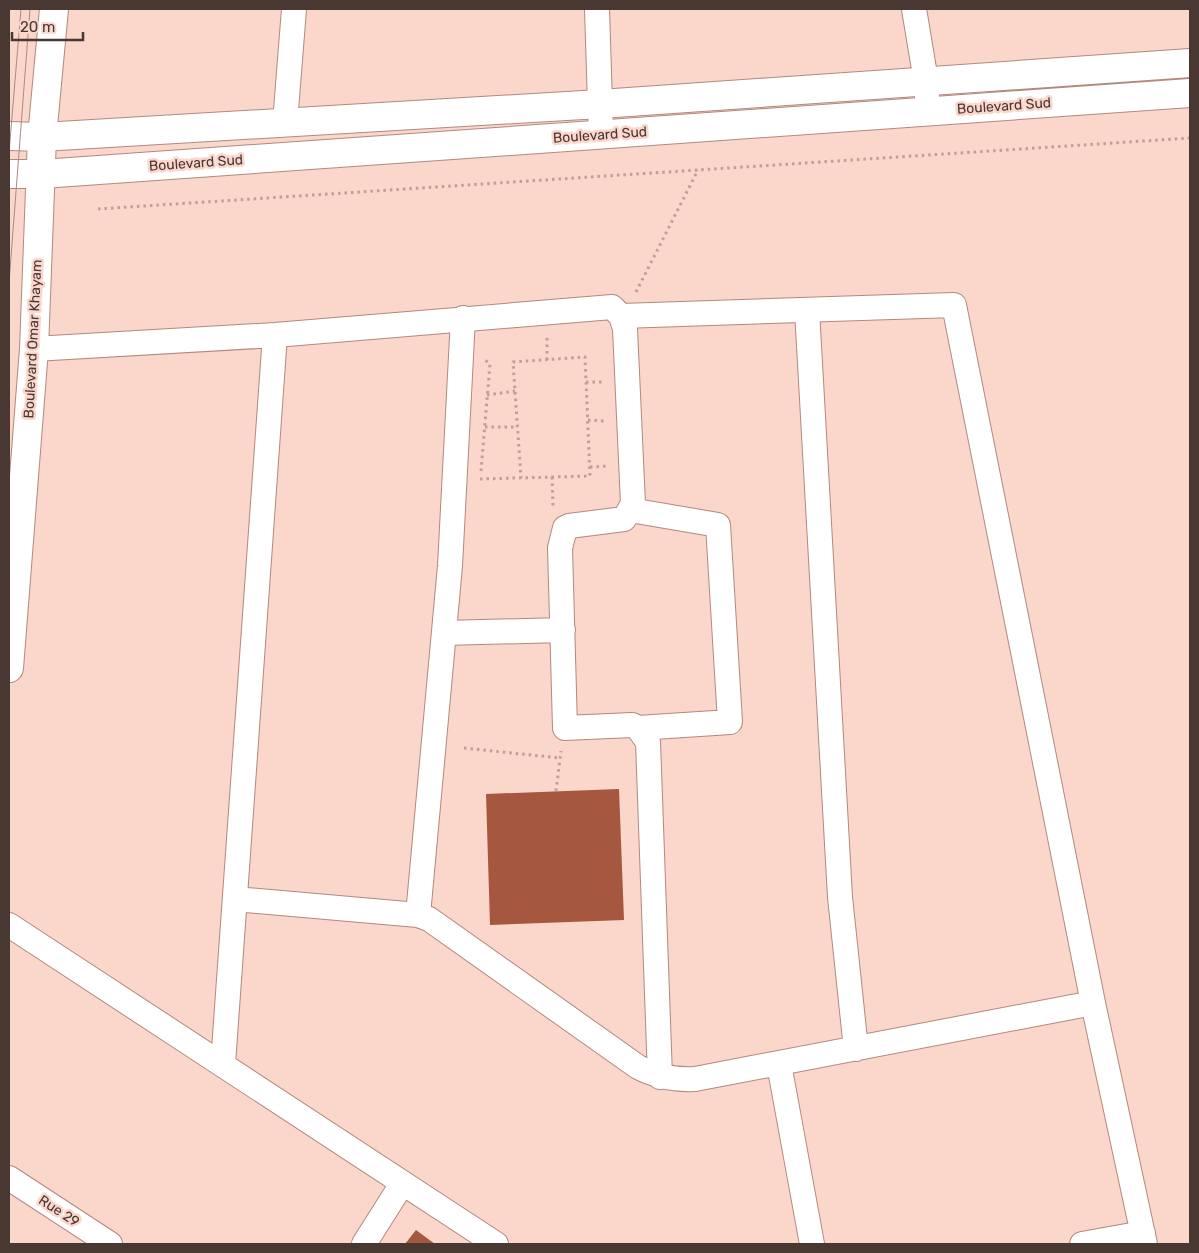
<svg xmlns="http://www.w3.org/2000/svg" width="1199" height="1253" viewBox="0 0 1199 1253" font-family="Rubik,sans-serif">
<style>
.building{fill:#a65740}
.lines{fill:none;stroke-linecap:round;stroke-linejoin:round}
.minor-casing{stroke:#b3897d;stroke-width:26}
.tertiary-casing{stroke:#b3897d;stroke-width:30}
.secondary-casing{stroke:#b3897d;stroke-width:30}
.path{stroke:#bda097;stroke-width:3;stroke-dasharray:2.5 4;stroke-linecap:butt}
.minor{stroke:#fff;stroke-width:24}
.tertiary{stroke:#fff;stroke-width:28}
.secondary{stroke:#fff;stroke-width:28}
.tram{stroke:#a88c84;stroke-width:1}
.labels{text-anchor:middle;dominant-baseline:central;stroke-width:5;stroke-linejoin:round;paint-order:stroke}
.street-label{font-size:14px;fill:#493732;stroke:#fad6cb}
</style>
<rect width="100%" height="100%" fill="#fad6cb"/>
<!-- building -->
<path class="building" d="M 619,789 L 624,920 L 490,925 L 486,794 Z
M 416,1230 L 435,1244 L 405,1244 Z"/>
<g class="lines">
<!-- minor casing -->
<g class="minor-casing">
<path id="minor" d="M 597,9 L 601,135
M 914,9 L 926,81 L 928,112
M 285,123 L 294,9
M 807,310 L 840,897 L 856,1049
M 621,316 L 954,305 L 1093,1003 L 1145,1244
M 34,349 L 275,335 L 612,307 L 621,316 L 625,329 L 633,504 L 624,519 L 569,526 L 565,528 L 560,548 L 565,728 L 632,725 L 638,728 L 730,722 L 718,525 L 630,510
M 444,633 L 563,630
M 638,728 L 648,742 L 660,1077
M 235,899 L 418,915 L 429,919 L 638,1067 C 657,1077 674,1080 695,1079 L 1093,1003
M 418,915 L 450,566 L 463,318
M 9,925 L 496,1244
M 223,1064 L 275,335
M 779,1064 L 812,1244
M 9,1178 L 110,1244
M 364,1244 L 402,1184
M 1082,1244 L 1143,1233"/>
</g>
<!-- tertiary casing -->
<g class="tertiary-casing">
<path id="tertiary" d="M 9,668 L 34,349 L 42,137 L 54,9"/>
</g>
<!-- secondary casing -->
<g class="secondary-casing">
<path id="secondary" d="M 9,136 L 42,137 L 600,104 L 1190,63
M 9,174 L 42,174 L 1190,93"/>
</g>
<!-- path -->
<path class="path" d="M 98,209 L 1190,138
M 636,292 L 698,170
M 547,360 L 547,335
M 586,382 L 604,382
M 487,395 L 515,391
M 588,420 L 605,421
M 485,427 L 517,427
M 590,467 L 609,466
M 481,471 L 490,364 L 485,360
M 552,477 L 553,507
M 480,479 L 590,476 L 585,357 L 513,362 L 521,478
M 464,748 L 560,758
M 556,791 L 561,751"/>
<!-- minor -->
<use href="#minor" class="minor"/>
<!-- tertiary -->
<use href="#tertiary" class="tertiary"/>
<!-- secondary -->
<use href="#secondary" class="secondary"/>
<!-- tram -->
<path class="tram" d="M 9,153 L 21,9
M 9,283 L 30,9"/>
</g>
<g class="labels">
<!-- street labels -->
<g class="street-label">
<text transform="translate(1004 106) rotate(-4)">Boulevard Sud</text>
<text transform="translate(600 135) rotate(-4)">Boulevard Sud</text>
<text transform="translate(196 163) rotate(-4)">Boulevard Sud</text>
<text transform="translate(33 339) rotate(-87)">Boulevard Omar Khayam</text>
<text transform="translate(59 1211) rotate(33)">Rue 29</text>
</g>
</g>
<!-- border -->
<rect width="1199" height="1253" fill="none" stroke="#493732" stroke-width="20"/>
<!-- scale -->
<path d="M12 32v8h71v-8" fill="none" stroke="#493732" stroke-width="2.5"/>
<text x="20" y="32" font-size="15" fill="#493732" stroke="#fad6cb" stroke-width="4" paint-order="stroke">20 m</text>
</svg>
